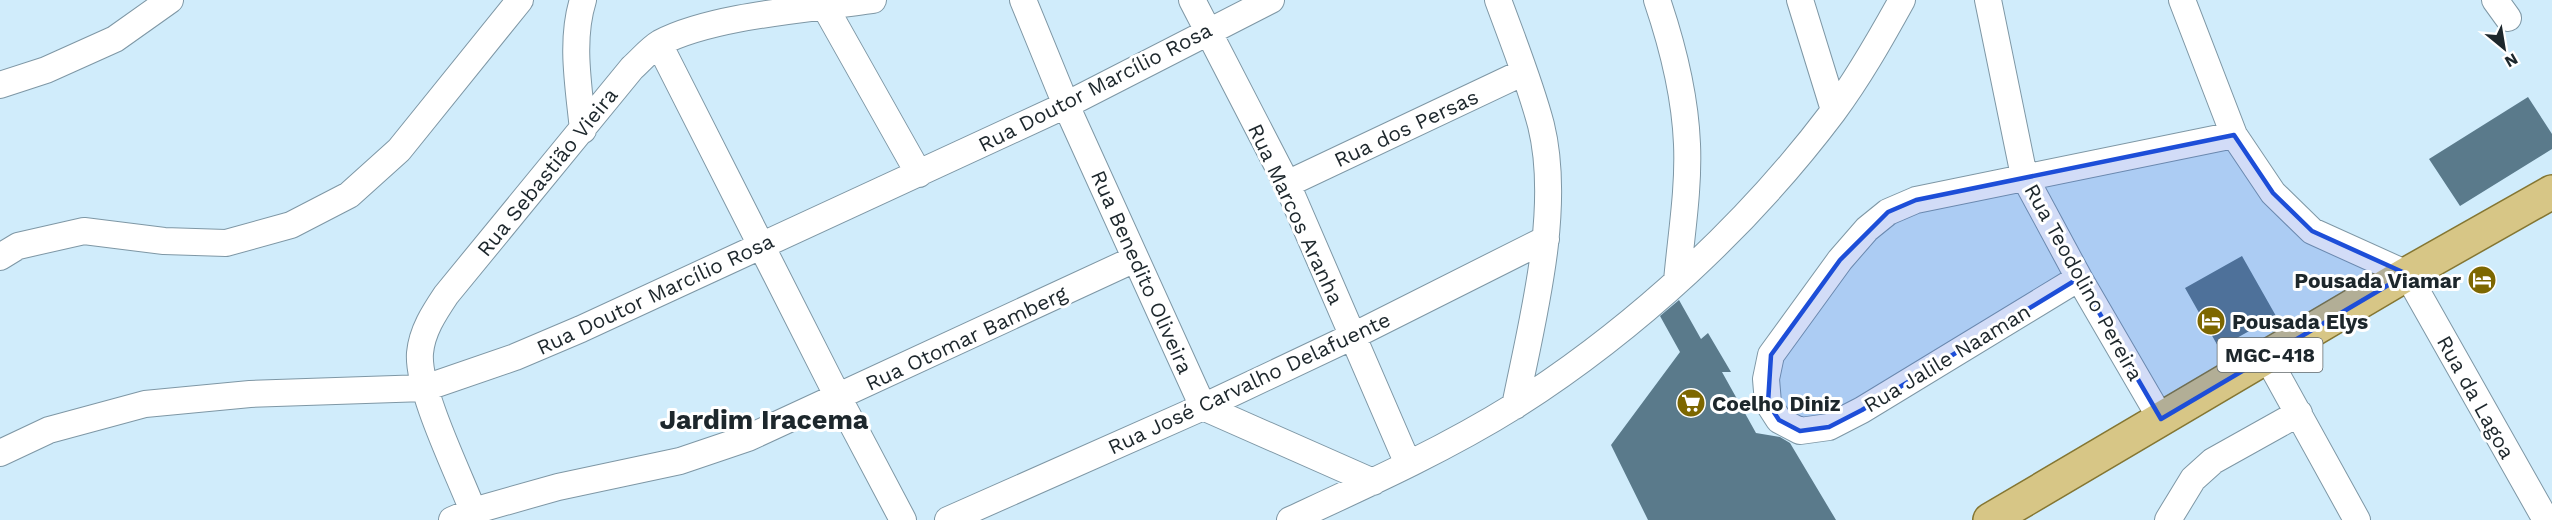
<svg xmlns="http://www.w3.org/2000/svg" width="2552" height="520" viewBox="0 0 2552 520" font-family="'Work Sans',sans-serif">
<style>
.building{fill:#5a7a8b}
.lines{fill:none;stroke-linecap:round;stroke-linejoin:round}
.minor-casing{stroke:#7e97a5;stroke-width:28}
.major-casing{stroke:#847632;stroke-width:36}
.minor{stroke:#fff;stroke-width:26}
.major{stroke:#d7c686;stroke-width:33}
.marked{fill:#1d4ed8;fill-opacity:0.2;stroke:#1d4ed8;stroke-width:4.5;stroke-linejoin:round}
.labels{text-anchor:middle;dominant-baseline:central;stroke-width:6;stroke-linejoin:round;paint-order:stroke}
.shield{fill:#fff;stroke:#61686b;stroke-width:1.5}
.shield-label{font-size:20px;font-weight:bold;fill:#1d272c}
.street-label{font-size:21px;fill:#1d272c;stroke:#fff}
.poi-label{font-size:21px;font-weight:bold;fill:#1d272c;stroke:#fff;text-anchor:start}
.district-label{font-size:27px;font-weight:bold;fill:#1d272c;stroke:#fff}
</style>
<rect width="100%" height="100%" fill="#d0ecfb"/>
<!-- building -->
<path class="building" d="M 2528,97 L 2552,134 L 2552,149 L 2460,206 L 2429,159 Z
M 2242,256 L 2276,316 L 2219,348 L 2185,288 Z
M 1679,300 L 1701,339 L 1708,333 L 1731,372 L 1722,372 L 1756,433 L 1780,437 L 1790,443 L 1836,520 L 1648,520 L 1611,445 L 1680,352 L 1660,316 Z"/>
<g class="lines">
<!-- minor casing -->
<g class="minor-casing">
<path id="minor" d="M 1023,0 L 1066,105 L 1203,407 L 1373,482
M 1192,0 L 1287,184 L 1408,464
M 1498,0 C 1513,41 1530,83 1541,125 C 1562,210 1532,321 1515,406
M 1657,0 C 1673,47 1685,94 1687,144 C 1689,189 1681,236 1677,281
M 1800,0 L 1834,110
M 1988,0 L 2024,176 L 2079,278 L 2161,419
M 2182,0 L 2234,135 L 2273,193 L 2312,231 L 2407,274 L 2546,520
M 2495,0 L 2508,18
M 825,7 L 919,174
M 659,44 L 838,397 L 903,520
M 0,85 L 46,70 L 115,39 L 170,0
M 583,130 C 579,88 570,41 583,0
M 1287,184 L 1524,72
M 0,257 L 18,246 L 84,231 L 164,241 L 226,243 L 291,225 L 349,195 L 399,150 L 520,0
M 2079,278 L 1862,410 L 1829,427 L 1800,431 L 1779,420 L 1768,403 L 1766,379 L 1771,355 L 1840,260 L 1867,229 L 1888,212 L 1916,200 L 2234,135
M 2267,357 L 2357,520
M 0,453 L 49,430 L 145,404 L 250,394 L 425,388 L 515,357 L 581,329 L 1066,105 L 1271,0
M 473,511 C 459,474 417,390 420,353 C 422,331 434,313 446,295 L 632,68 C 641,60 650,49 660,43 C 713,15 813,9 873,0
M 452,520 L 473,511 L 558,487 L 680,461 L 748,438 L 1135,259
M 948,520 L 1203,407 L 1351,337 L 1546,239
M 1290,520 C 1366,485 1444,450 1516,405 C 1635,329 1748,225 1833,112 C 1859,77 1881,38 1902,0
M 2168,520 L 2193,479 L 2213,461 L 2299,413"/>
</g>
<!-- major casing -->
<g class="major-casing">
<path id="major" d="M 1990,520 L 2407,274 L 2552,192"/>
</g>
<!-- minor -->
<use href="#minor" class="minor"/>
<!-- major -->
<use href="#major" class="major"/>
</g>
<!-- marked area -->
<path class="marked" d="M 2234,135 L 2273,193 L 2312,231 L 2407,274 L 2161,419 L 2079,278 L 1862,410 L 1829,427 L 1800,431 L 1779,420 L 1768,403 L 1771,355 L 1840,260 L 1888,212 L 1916,200 Z"/>
<!-- icons -->
<defs>
<g id="hotel-disc" transform="scale(1.5)"><circle r="9.5" fill="#7d6700" stroke="#fff"/><path d="M-6-4.5h1.5V1H6V5H4.5V3h-9V5H-6ZM-4 0a1.8 1.8 0 1 1 3.6 0ZM.5 0V-2.5h3Q6-2.5 6 0Z" fill="#fff"/></g>
<g id="supermarket-disc" transform="scale(1.5)"><circle r="9.5" fill="#7d6700" stroke="#fff"/><path d="M-6-5.5h2.5l.6 2H6L4.5 2H-2.5L-4.4-4H-6ZM-1.5 3.2a1.3 1.3 0 1 0 .1 0ZM3 3.2a1.3 1.3 0 1 0 .1 0Z" fill="#fff"/></g>
</defs>
<g fill-rule="evenodd">
<use href="#hotel-disc" x="2482" y="280"/>
<use href="#hotel-disc" x="2211" y="321"/>
<use href="#supermarket-disc" x="1691" y="403"/>
</g>
<g class="labels">
<!-- shield labels -->
<rect class="shield" x="2217.5" y="338" width="105" height="34" rx="4.5"/>
<g class="shield-label">
<text x="2270" y="355">MGC-418</text>
</g>
<!-- street labels -->
<g class="street-label">
<text transform="translate(1095 87) rotate(-27)">Rua Doutor Marcílio Rosa</text>
<text transform="translate(1406 128) rotate(-25)">Rua dos Persas</text>
<text transform="translate(547 172) rotate(-51)">Rua Sebastião Vieira</text>
<text transform="translate(1296 214) rotate(65)">Rua Marcos Aranha</text>
<text transform="translate(1142 272) rotate(66)">Rua Benedito Oliveira</text>
<text transform="translate(2084 282) rotate(61)">Rua Teodolino Pereira</text>
<text transform="translate(655 294) rotate(-25)">Rua Doutor Marcílio Rosa</text>
<text transform="translate(966 338) rotate(-25)">Rua Otomar Bamberg</text>
<text transform="translate(1947 358) rotate(-31)">Rua Jalile Naaman</text>
<text transform="translate(1249 383) rotate(-25)">Rua José Carvalho Delafuente</text>
<text transform="translate(2476 397) rotate(61)">Rua da Lagoa</text>
</g>
<!-- poi labels -->
<g class="poi-label">
<text x="2461" y="280" text-anchor="end">Pousada Viamar</text>
<text x="2232" y="321">Pousada Elys</text>
<text x="1712" y="403">Coelho Diniz</text>
</g>
<!-- district labels -->
<g class="district-label">
<text x="764" y="420">Jardim Iracema</text>
</g>
</g>
<!-- north arrow -->
<g transform="translate(2504 48) rotate(150)" stroke="#ffffff" stroke-width="4.5" paint-order="stroke">
<path d="M0-4.5L10 22L0 15L-10 22Z" fill="#1d272c"/>
<text y="-9" font-size="16" font-weight="bold" text-anchor="middle" fill="#1d272c">N</text>
</g>
</svg>
